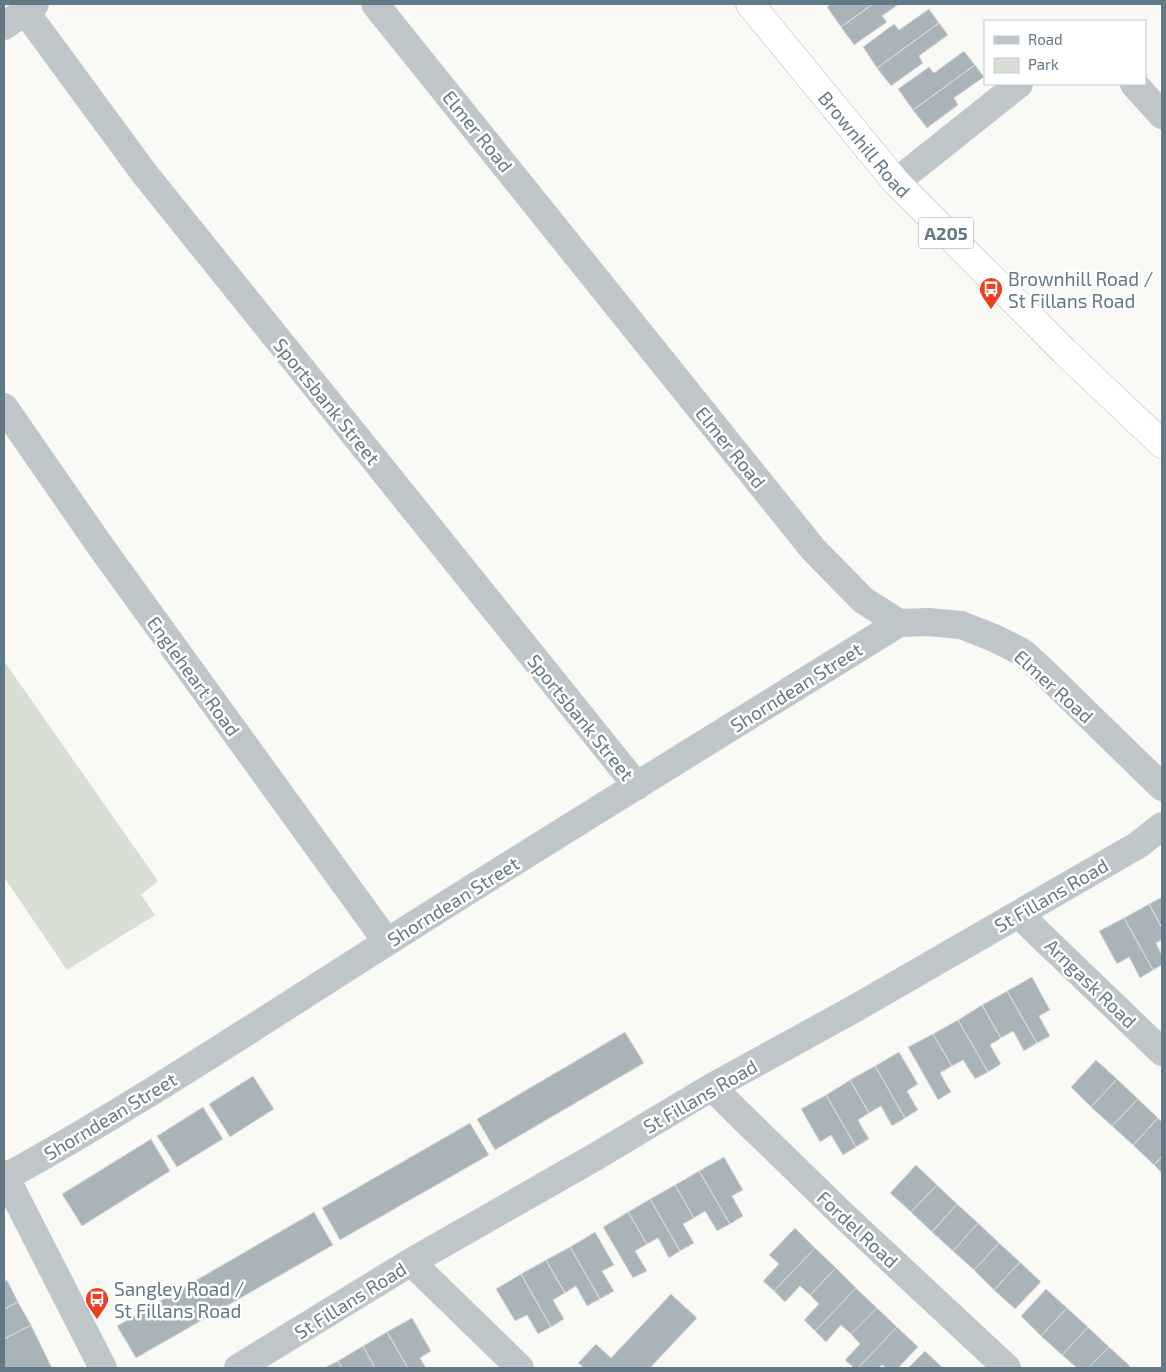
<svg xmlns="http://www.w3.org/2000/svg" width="1166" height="1372" viewBox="0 0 1166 1372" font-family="'Exo 2',sans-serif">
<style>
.green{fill:#d9ded5}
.building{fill:#a8b4b9;stroke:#dbdbd9}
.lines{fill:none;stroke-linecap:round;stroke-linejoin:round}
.trunk-casing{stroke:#b3b9bc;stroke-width:29}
.minor{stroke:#bfc6c9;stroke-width:28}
.tertiary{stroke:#bfc6c9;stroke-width:28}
.trunk{stroke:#fff;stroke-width:28}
.labels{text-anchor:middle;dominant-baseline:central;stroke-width:5;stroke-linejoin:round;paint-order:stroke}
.shield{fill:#fff;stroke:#91a0a9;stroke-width:1}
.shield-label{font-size:18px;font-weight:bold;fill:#627884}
.street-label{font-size:19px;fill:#627884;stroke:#fff}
.poi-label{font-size:19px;fill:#627884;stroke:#fff;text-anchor:start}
</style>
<rect width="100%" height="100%" fill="#f9f9f6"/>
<!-- green -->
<path class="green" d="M 4,661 L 158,881 L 141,895 L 155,915 L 67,970 L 4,877 Z"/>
<!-- building -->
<path class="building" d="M 831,4 L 873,4 L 841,27 L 827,7 Z
M 873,4 L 899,4 L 882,16 L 887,22 L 854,45 L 841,27 Z
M 929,9 L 939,23 L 877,68 L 863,47 L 894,24 L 899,30 Z
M 939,23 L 948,35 L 919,56 L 923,63 L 891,86 L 877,68 Z
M 964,51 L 975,65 L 913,110 L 898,89 L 929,67 L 934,73 Z
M 975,65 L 984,77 L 954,98 L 958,105 L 927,128 L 913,110 Z
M 1162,897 L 1162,928 L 1149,904 Z
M 1149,904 L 1162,928 L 1162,940 L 1156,943 L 1162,955 L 1162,965 L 1153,970 L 1124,918 Z
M 1124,918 L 1153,970 L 1140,978 L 1129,957 L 1117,964 L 1099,931 Z
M 1032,977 L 1050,1010 L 1039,1016 L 1050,1036 L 1037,1043 L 1007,991 Z
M 1007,991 L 1037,1043 L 1024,1051 L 1013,1031 L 1001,1038 L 982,1005 Z
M 982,1005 L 1001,1038 L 990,1045 L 1001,1064 L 988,1072 L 958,1020 Z
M 958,1020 L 988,1072 L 975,1079 L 963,1060 L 952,1066 L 933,1034 Z
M 625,1032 L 644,1063 L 495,1150 L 477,1119 Z
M 933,1034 L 952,1066 L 940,1073 L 951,1092 L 938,1100 L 908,1047 Z
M 899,1052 L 918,1084 L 907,1091 L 918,1110 L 905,1118 L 875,1066 Z
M 1096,1060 L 1117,1079 L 1091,1107 L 1071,1087 Z
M 875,1066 L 905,1118 L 892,1126 L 881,1106 L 869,1113 L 850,1080 Z
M 253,1076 L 274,1109 L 230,1137 L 209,1104 Z
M 1117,1079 L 1138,1099 L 1112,1126 L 1091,1107 Z
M 850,1080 L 869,1113 L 858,1120 L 869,1139 L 856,1147 L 826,1095 Z
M 826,1095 L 856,1147 L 843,1155 L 831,1135 L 820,1142 L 801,1109 Z
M 1138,1099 L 1158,1118 L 1133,1145 L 1112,1126 Z
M 203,1107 L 223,1139 L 177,1167 L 157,1136 Z
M 1158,1118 L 1162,1122 L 1162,1156 L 1154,1165 L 1133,1145 Z
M 470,1123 L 489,1155 L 340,1240 L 322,1208 Z
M 151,1139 L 170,1171 L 82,1226 L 62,1194 Z
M 1162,1156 L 1162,1173 L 1154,1165 Z
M 724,1157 L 743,1190 L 732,1196 L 743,1216 L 730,1224 L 699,1171 Z
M 916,1165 L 937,1185 L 911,1212 L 890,1193 Z
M 699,1171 L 730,1224 L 717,1231 L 705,1211 L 694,1218 L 675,1185 Z
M 675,1185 L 694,1218 L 683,1224 L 694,1243 L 680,1251 L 650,1199 Z
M 937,1185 L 957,1204 L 932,1232 L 911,1212 Z
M 650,1199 L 680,1251 L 669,1258 L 658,1238 L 647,1244 L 628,1212 Z
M 957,1204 L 978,1223 L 953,1251 L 932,1232 Z
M 314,1212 L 333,1245 L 136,1358 L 117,1326 Z
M 628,1212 L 647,1244 L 635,1251 L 647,1271 L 633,1278 L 603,1227 Z
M 978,1223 L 999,1243 L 974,1270 L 953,1251 Z
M 795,1228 L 815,1248 L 774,1291 L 763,1281 L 779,1264 L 769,1255 Z
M 595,1232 L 614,1265 L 602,1271 L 614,1291 L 600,1299 L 570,1247 Z
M 999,1243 L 1020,1262 L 994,1290 L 974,1270 Z
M 570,1247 L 600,1299 L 587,1306 L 576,1286 L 565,1293 L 546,1260 Z
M 815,1248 L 836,1268 L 810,1295 L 800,1286 L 785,1302 L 774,1291 Z
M 546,1260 L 565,1293 L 553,1300 L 564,1319 L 551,1327 L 521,1274 Z
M 1020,1262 L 1041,1282 L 1015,1309 L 994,1290 Z
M 836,1268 L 856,1288 L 815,1331 L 804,1320 L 819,1304 L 810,1295 Z
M 521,1274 L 551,1327 L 538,1334 L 527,1315 L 515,1321 L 496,1289 Z
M 7,1280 L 18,1302 L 4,1309 L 4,1282 Z
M 856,1288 L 877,1308 L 851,1334 L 841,1325 L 826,1342 L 815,1331 Z
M 1046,1289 L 1067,1308 L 1041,1336 L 1021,1316 Z
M 671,1294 L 697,1318 L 650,1368 L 584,1368 L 578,1363 L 596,1344 L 611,1358 Z
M 18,1302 L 31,1325 L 4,1339 L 4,1309 Z
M 877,1308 L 897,1327 L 858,1368 L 854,1368 L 845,1360 L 860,1344 L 851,1334 Z
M 1067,1308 L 1088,1327 L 1062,1355 L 1041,1336 Z
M 412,1318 L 431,1351 L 420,1358 L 426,1368 L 408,1368 L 387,1332 Z
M 31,1325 L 52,1368 L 4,1368 L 4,1339 Z
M 897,1327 L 918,1347 L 898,1368 L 886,1368 L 882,1365 L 879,1368 L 858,1368 Z
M 1088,1327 L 1109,1347 L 1088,1368 L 1077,1368 L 1062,1355 Z
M 387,1332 L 408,1368 L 375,1368 L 363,1346 Z
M 363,1346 L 375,1368 L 342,1368 L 338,1361 Z
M 1109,1347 L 1130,1366 L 1128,1368 L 1088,1368 Z
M 925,1351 L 943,1368 L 908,1368 Z
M 338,1361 L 342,1368 L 324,1368 Z"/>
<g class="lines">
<!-- trunk casing -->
<g class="trunk-casing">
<g id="trunk">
<path id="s1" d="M 750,4 L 896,182 L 1064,351 L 1162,444"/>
</g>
</g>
<!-- minor -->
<path class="minor" d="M 375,4 L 813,549 L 863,600 L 899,623 L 928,622 L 961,625 L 994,638 L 1022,652 L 1042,670 L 1162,787
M 25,11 L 144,173 L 637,786
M 4,26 L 35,4
M 1134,84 L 1162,115
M 896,182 L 1019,84
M 4,407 L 101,547 L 387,942
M 1022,913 L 1027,922 L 1036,931 L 1162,1052
M 712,1087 L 735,1110 L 844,1216 L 1007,1368
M 6,1177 C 138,1104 264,1020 392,939 C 560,832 730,728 899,623
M 411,1262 L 520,1368
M 238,1368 L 411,1262 L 595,1157 L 712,1087 L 854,1009 L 1138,845 L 1162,826"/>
<!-- tertiary -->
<path class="tertiary" d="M 4,1174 L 103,1368"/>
<!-- trunk -->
<use href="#trunk" class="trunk"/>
</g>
<!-- icons -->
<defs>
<g id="bus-pin" transform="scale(1.25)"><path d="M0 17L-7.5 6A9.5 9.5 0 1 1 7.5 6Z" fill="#ef3e20" stroke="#fff"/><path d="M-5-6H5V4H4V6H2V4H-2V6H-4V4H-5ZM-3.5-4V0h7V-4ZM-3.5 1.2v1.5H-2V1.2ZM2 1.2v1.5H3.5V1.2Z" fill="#fff"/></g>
</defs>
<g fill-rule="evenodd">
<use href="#bus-pin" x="991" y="289"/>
<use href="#bus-pin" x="97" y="1299"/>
</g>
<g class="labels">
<!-- shield labels -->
<rect class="shield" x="918.5" y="217.5" width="55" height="31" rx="4"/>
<g class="shield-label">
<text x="946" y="233">A205</text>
</g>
<!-- street labels -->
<g class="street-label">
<text transform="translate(478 131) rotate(51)">Elmer Road</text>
<text stroke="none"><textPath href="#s1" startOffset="181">Brownhill Road</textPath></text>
<text transform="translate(327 401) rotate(51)">Sportsbank Street</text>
<text transform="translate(731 447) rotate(51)">Elmer Road</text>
<text transform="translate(194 676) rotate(54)">Engleheart Road</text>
<text transform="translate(1054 686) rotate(42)">Elmer Road</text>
<text transform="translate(796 687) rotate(-32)">Shorndean Street</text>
<text transform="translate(581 717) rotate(51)">Sportsbank Street</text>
<text transform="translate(1051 895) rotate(-30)">St Fillans Road</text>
<text transform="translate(453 901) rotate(-32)">Shorndean Street</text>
<text transform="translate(1091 983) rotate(44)">Arngask Road</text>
<text transform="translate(700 1096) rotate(-30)">St Fillans Road</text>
<text transform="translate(110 1116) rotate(-31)">Shorndean Street</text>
<text transform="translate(858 1229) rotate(43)">Fordel Road</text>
<text transform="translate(350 1300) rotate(-32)">St Fillans Road</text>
</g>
<!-- poi labels -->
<g class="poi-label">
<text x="1008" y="278">Brownhill Road /<tspan x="1008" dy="22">St Fillans Road</tspan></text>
<text x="114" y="1288">Sangley Road /<tspan x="114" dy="22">St Fillans Road</tspan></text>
</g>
</g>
<!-- border -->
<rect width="1166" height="1372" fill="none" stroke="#627884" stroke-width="10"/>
<!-- legend -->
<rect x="984" y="20" width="162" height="65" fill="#ffffff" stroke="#c0c9ce"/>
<rect x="994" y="36" width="25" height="8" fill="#bfc6c9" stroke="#c0c9ce"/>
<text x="1028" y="45" font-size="15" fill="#627884">Road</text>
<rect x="994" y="58" width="25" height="15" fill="#d9ded5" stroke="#c0c9ce"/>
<text x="1028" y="70" font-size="15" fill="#627884">Park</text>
</svg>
